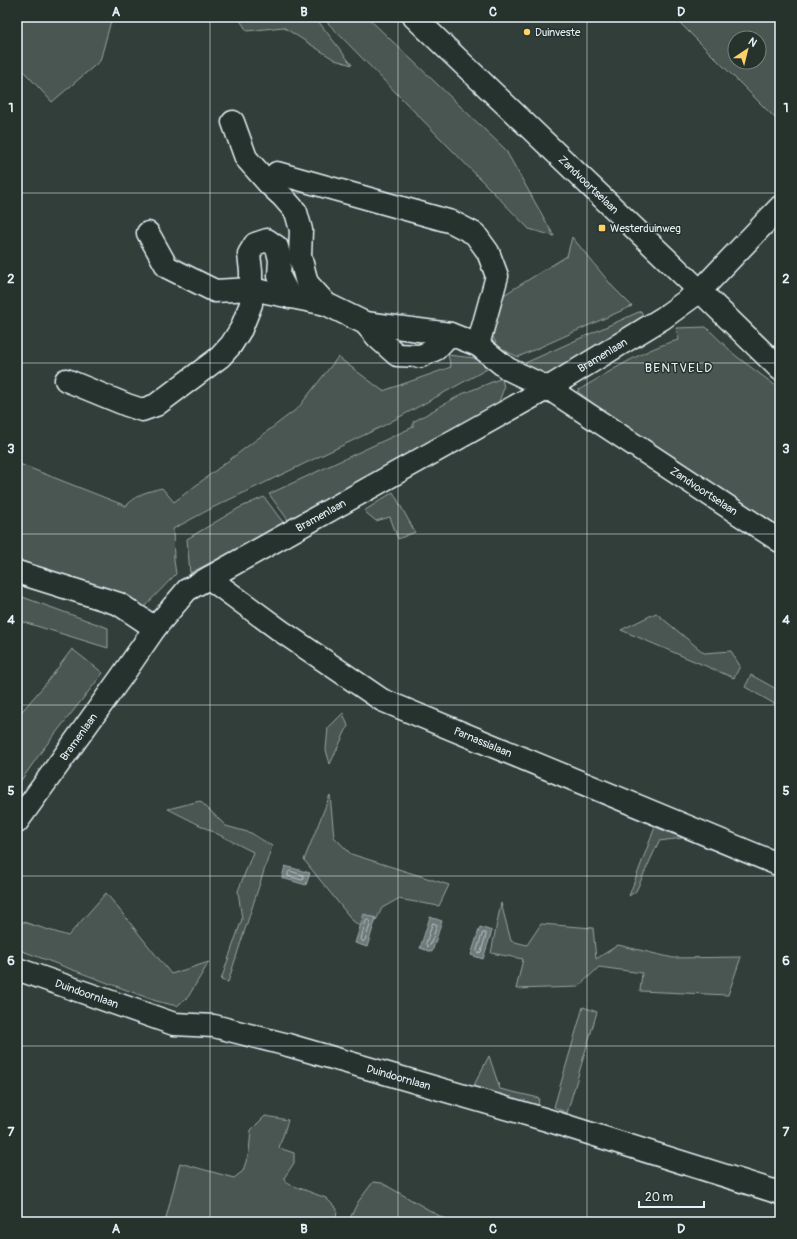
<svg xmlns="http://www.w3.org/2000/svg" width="797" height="1239" viewBox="0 0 797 1239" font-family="Pangolin,sans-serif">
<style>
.green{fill:#495651;stroke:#98a4a4;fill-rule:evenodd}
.water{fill:#6d7978;stroke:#9ea9ab}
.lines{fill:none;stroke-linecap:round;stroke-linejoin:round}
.shore{stroke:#b7c1c5;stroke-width:1}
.minor-casing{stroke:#e8f1f8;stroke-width:25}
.major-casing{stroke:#e8f1f8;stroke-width:25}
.minor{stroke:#26332d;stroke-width:22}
.major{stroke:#26332d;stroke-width:22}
.grid{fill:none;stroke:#e8f1f8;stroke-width:1;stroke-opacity:0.55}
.poi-dot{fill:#ffd166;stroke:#26332d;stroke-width:1.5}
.labels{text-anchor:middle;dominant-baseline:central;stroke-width:3;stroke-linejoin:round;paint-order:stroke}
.poi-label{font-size:11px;fill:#e8f1f8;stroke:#26332d;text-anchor:start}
.street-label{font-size:11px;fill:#e8f1f8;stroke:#26332d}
.quarter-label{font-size:13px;letter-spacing:1px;fill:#e8f1f8;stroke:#26332d}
.neatline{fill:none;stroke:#e8f1f8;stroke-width:1.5}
.grid-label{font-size:13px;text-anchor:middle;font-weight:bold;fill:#e8f1f8}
</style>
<rect width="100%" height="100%" fill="#323e39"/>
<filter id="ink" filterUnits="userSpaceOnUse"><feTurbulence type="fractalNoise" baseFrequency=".025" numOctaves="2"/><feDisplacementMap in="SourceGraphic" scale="8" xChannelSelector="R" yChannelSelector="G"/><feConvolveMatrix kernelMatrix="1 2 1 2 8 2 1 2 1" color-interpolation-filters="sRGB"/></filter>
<g filter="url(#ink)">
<!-- green -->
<path class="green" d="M 17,17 L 112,17 L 100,61 L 52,102 L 17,64 Z
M 238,17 L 315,17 L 352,65 L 335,60 L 283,27 L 247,31 Z
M 322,17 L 367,17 L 505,149 L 554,236 L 529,229 Z
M 674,17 L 780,17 L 780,123 ZM 735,38 L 759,38 L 759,62 L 735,62 Z
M 572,237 L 613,287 L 632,306 L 518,357 L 498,347 L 491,333 L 502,296 L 567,256 Z
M 641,311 L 645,320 L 547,378 L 523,364 Z
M 706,327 L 736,356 L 780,389 L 780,533 L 625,428 L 577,391 C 606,374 647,347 679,340 L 676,328 Z
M 448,355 L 474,358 L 491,367 L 383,426 L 214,507 L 173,529 L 174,560 L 176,574 L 144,607 L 17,561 L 17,463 L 126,506 C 139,493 146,492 162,488 L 174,502 L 298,408 L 338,357 L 383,391 L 451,367 Z
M 502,378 L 504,388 L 497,407 L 288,520 L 269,494 L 413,427 L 413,422 L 462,394 Z
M 393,492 L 415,532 L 398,539 L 390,517 L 376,521 L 364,511 Z
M 264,497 L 285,525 L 190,573 L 187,539 L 239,508 Z
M 17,595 L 108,628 L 108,648 L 17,620 Z
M 656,613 L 704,653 L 731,651 L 740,666 L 734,678 L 621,630 Z
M 72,649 L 103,673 L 44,748 L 17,786 L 17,717 L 48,681 Z
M 751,675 L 780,691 L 780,707 L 745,687 Z
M 343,713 L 348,726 L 330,764 L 326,750 L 328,728 Z
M 330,795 L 334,837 L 351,854 L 449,885 L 439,906 L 398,899 L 382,908 L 370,933 L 353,921 L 304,860 Z
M 200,801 L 226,826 L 251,833 L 272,846 L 228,982 L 221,980 L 242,919 L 238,891 L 253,852 L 168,809 Z
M 655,827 L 683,838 L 659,841 L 636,891 L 629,896 Z
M 106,893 L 171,974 L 209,962 L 188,997 L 177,1006 L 156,1001 L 17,949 L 17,920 L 68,936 Z
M 501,903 L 511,941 L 527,945 L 541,924 L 593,928 L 596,959 L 618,945 L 673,958 L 741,957 L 728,995 L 640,991 L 642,973 L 599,967 L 578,987 L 516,989 L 523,959 L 491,953 Z
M 583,1007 L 597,1012 L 567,1113 L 554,1107 Z
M 489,1056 L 500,1089 L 539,1098 L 538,1107 L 472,1089 Z
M 265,1116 L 288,1120 L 279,1148 L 294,1153 L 294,1163 L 284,1178 L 286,1183 L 326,1198 L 337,1209 L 336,1222 L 165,1222 L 180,1163 L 234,1178 L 243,1171 L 249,1152 L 251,1130 Z
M 373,1182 L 382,1183 L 450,1222 L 348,1222 L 358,1202 Z"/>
<!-- water -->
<path class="water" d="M 285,866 L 310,873 L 306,885 L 282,878 Z
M 364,914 L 376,918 L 367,947 L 355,943 Z
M 430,917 L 442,921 L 432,952 L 420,948 Z
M 480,927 L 492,931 L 483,959 L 471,955 Z"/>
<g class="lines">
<!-- shore -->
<path class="shore" d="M 290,871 L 303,875 L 304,879 L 302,880 L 288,876 L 288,873 Z
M 368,920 L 371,922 L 365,940 L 363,942 L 361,939 L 366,921 Z
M 433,923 L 436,924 L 437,926 L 430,945 L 428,947 L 426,944 Z
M 483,933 L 486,933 L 486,935 L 481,952 L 479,953 L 477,951 Z"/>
<!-- minor casing -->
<g class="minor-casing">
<g id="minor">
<path d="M 233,122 L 246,158 L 269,184 L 283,197 L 296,212 L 301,230 L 300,256 L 307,283 L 326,304"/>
<path d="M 277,173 L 452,222 L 475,234 L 488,252 L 497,276 L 478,345"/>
<path id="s1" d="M 148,233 L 167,267 L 215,291 L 251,289 L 326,304 L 365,323 L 450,334 L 478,345 L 508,369 L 548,388 L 780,541"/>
<path d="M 365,323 L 378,338 L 397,355 L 421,356 L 436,349 L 450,334"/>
<path d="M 66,380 L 127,405 L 142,410 L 156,405 L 220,357 L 231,345 L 241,329 L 251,304 L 251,271 L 249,254 L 255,244 L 267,240 L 277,247 L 280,260 L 279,276 L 290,297"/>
<path d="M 17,572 L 119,604 L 155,628"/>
<path id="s2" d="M 209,578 L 281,631 L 382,700 L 780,865"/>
<path id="s3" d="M 17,822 L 122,676 L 155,628 L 187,590 L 548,388 L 663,318 L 700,291 L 780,207"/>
<path id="s4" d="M 17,969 L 174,1024 L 214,1026 L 288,1045 L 547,1120 L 780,1193"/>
</g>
</g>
<!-- major casing -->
<g class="major-casing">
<g id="major">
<path id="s5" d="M 414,17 L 700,291 L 780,369"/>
</g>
</g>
<!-- minor -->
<use href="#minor" class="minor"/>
<!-- major -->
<use href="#major" class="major"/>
</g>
</g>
<!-- grid -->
<path class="grid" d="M 210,17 L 210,1222M 398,17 L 398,1222M 587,17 L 587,1222M 17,193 L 780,193M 17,363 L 780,363M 17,534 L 780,534M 17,705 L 780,705M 17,876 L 780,876M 17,1046 L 780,1046"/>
<!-- markers -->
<g class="poi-dot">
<circle cx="527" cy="32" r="4"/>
<rect x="598" y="224" width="8" height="8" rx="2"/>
</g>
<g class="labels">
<!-- poi labels -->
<g class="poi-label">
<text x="535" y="32">Duinveste</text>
<text x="610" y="228">Westerduinweg</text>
</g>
<!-- street labels -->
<g class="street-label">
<text stroke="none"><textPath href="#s5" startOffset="242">Zandvoortselaan</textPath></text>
<text stroke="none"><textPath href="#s3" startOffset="765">Bramenlaan</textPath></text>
<text stroke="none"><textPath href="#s1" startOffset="634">Zandvoortselaan</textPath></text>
<text stroke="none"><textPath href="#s3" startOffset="441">Bramenlaan</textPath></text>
<text stroke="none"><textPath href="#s3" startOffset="105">Bramenlaan</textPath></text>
<text stroke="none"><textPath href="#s2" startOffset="321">Parnassialaan</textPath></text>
<text stroke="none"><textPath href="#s4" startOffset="74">Duindoornlaan</textPath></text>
<text stroke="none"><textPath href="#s4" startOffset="398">Duindoornlaan</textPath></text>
</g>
<!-- quarter labels -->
<g class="quarter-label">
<text x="679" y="368">BENTVELD</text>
</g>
</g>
<!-- margin -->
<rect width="797" height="1239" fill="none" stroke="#26332d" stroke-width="44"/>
<!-- north arrow -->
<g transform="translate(747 50) rotate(35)"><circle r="19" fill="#26332d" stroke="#747f7e"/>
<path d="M0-3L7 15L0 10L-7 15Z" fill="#ffd166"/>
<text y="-6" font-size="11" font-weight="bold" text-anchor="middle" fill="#e8f1f8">N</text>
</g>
<!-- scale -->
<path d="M639 1201v6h65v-6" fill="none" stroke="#e8f1f8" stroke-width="2"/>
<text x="645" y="1201" font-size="12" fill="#e8f1f8" stroke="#26332d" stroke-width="3" paint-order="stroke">20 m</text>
<rect x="22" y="22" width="753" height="1195" class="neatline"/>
<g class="grid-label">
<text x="116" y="16">A</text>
<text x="304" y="16">B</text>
<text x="493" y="16">C</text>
<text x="681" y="16">D</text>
<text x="11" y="112">1</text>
<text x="786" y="112">1</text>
<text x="11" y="283">2</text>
<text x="786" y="283">2</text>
<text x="11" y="453">3</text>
<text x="786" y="453">3</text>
<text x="11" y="624">4</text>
<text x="786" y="624">4</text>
<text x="11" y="795">5</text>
<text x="786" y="795">5</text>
<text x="11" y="965">6</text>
<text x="786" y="965">6</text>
<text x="11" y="1136">7</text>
<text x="786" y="1136">7</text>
<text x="116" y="1233">A</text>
<text x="304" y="1233">B</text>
<text x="493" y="1233">C</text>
<text x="681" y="1233">D</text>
</g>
</svg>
